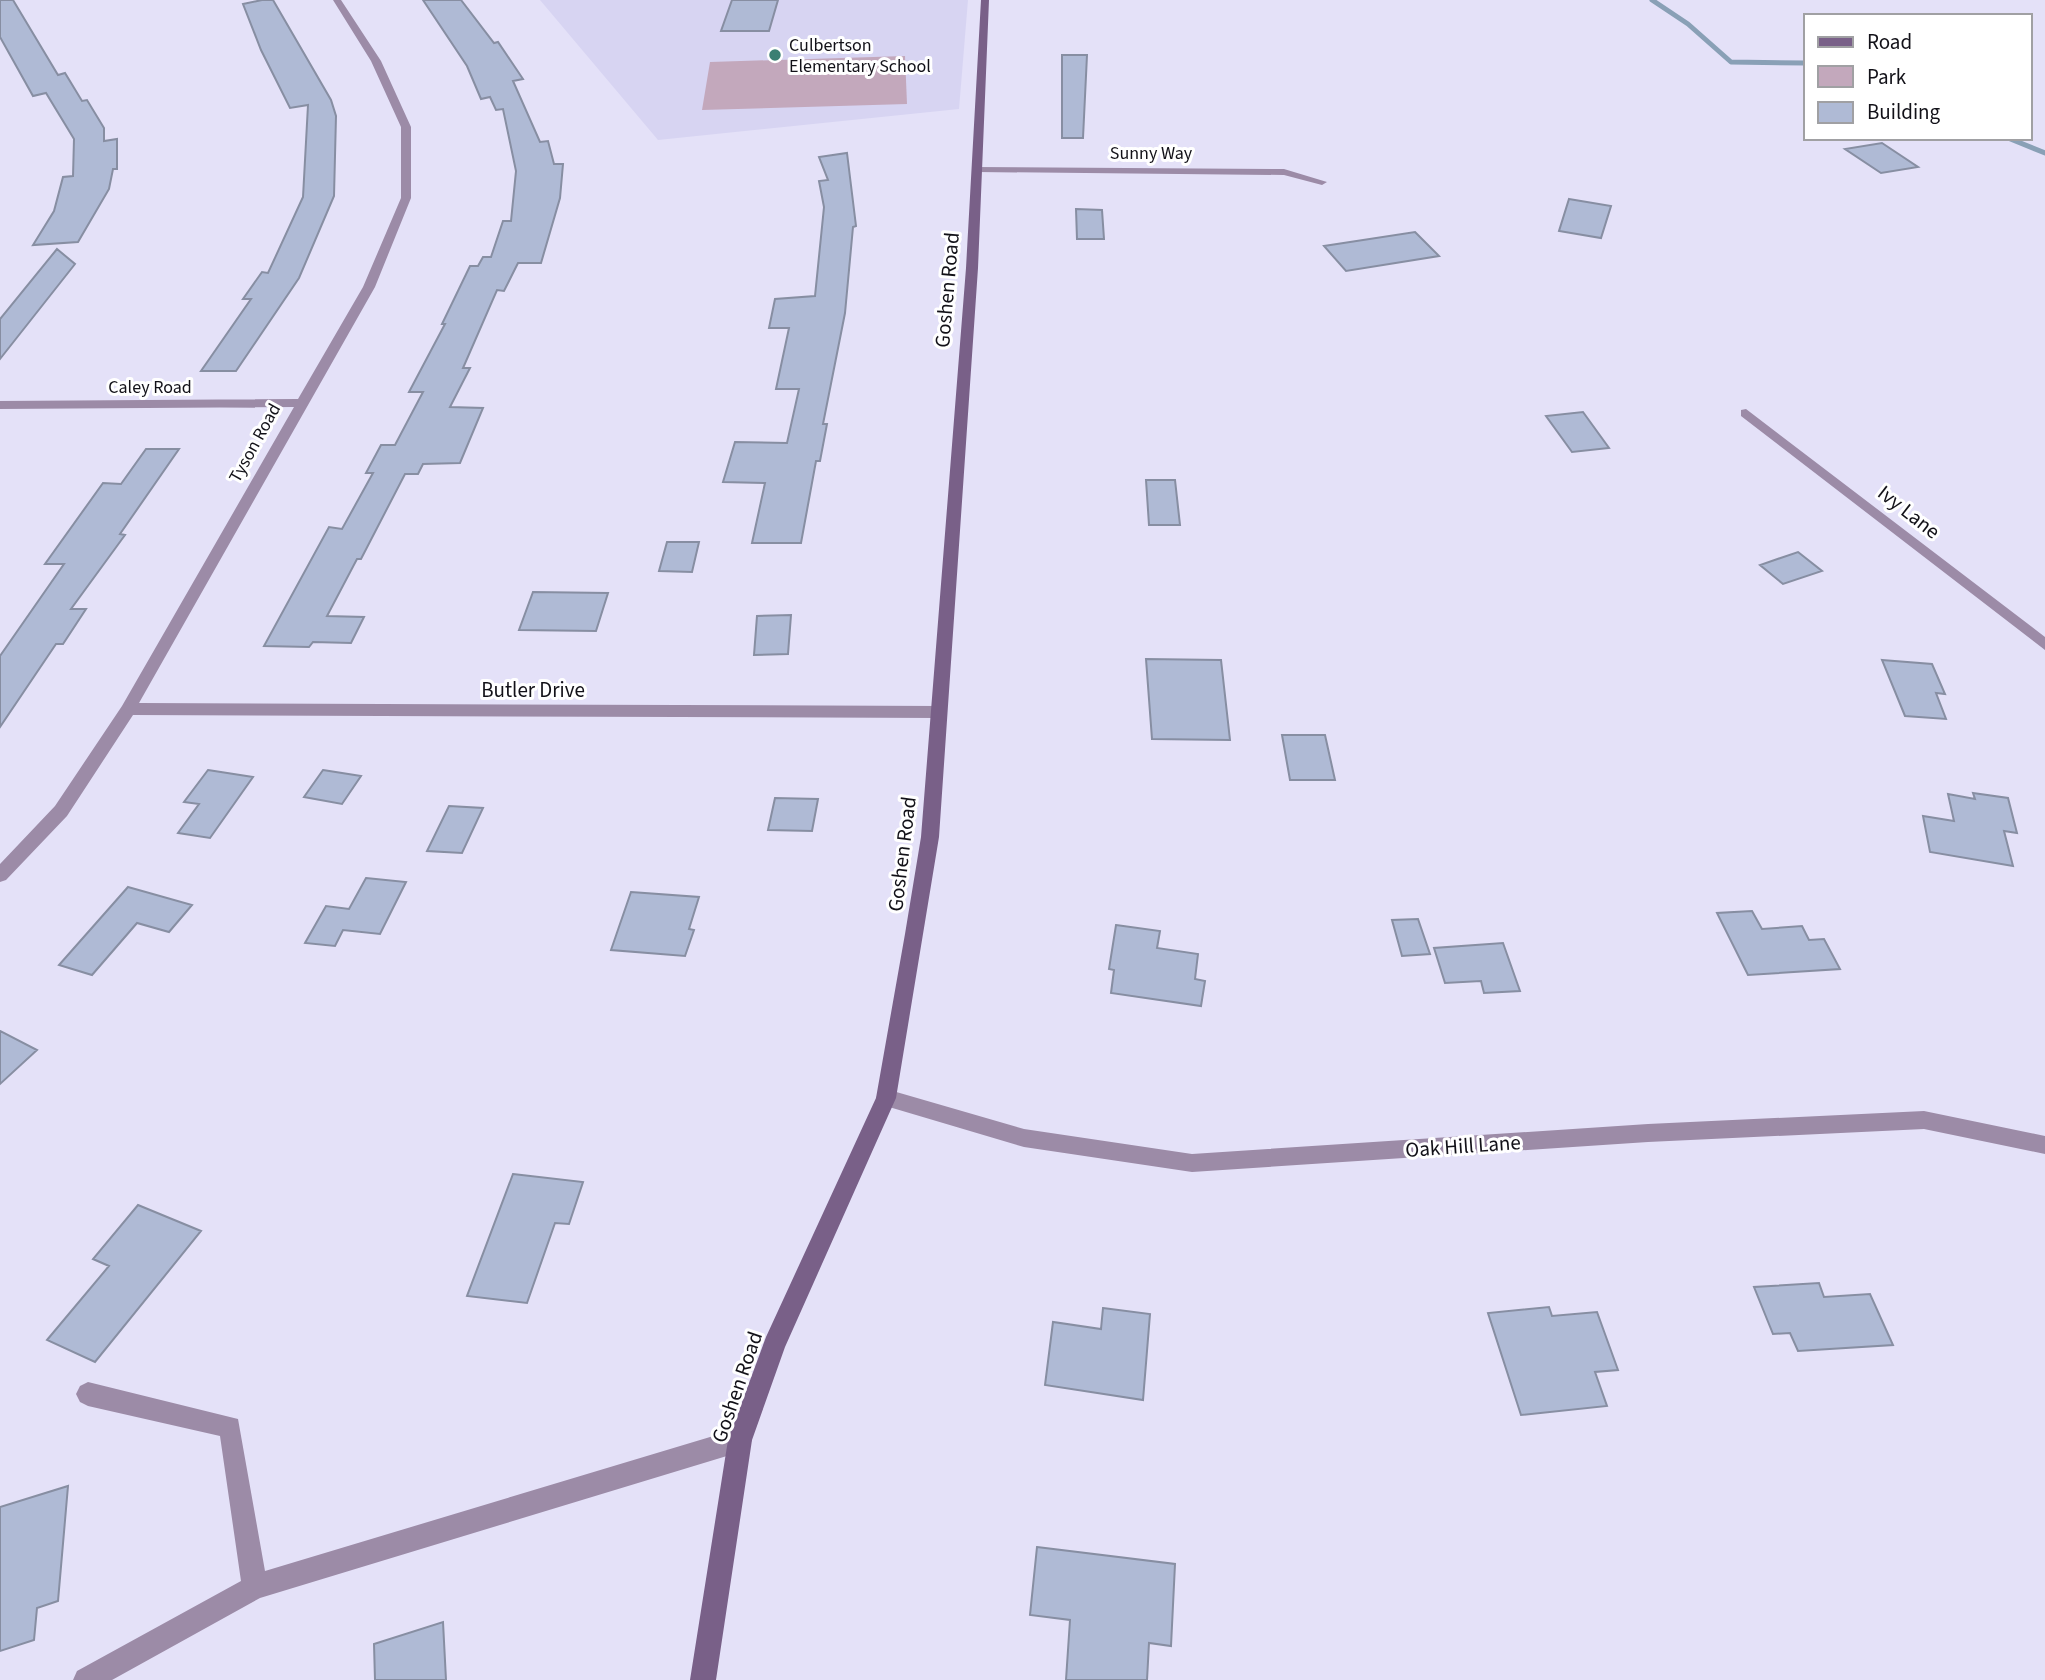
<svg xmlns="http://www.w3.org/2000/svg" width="2045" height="1680" viewBox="0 0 2045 1680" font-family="'Source Sans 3',sans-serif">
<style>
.built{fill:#d7d4f2}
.green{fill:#c3a8bc}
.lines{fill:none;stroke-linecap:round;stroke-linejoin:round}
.stream{stroke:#89a0b6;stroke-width:5}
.building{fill:#afbad5;stroke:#878ea2;stroke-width:2}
.lane{fill:#9c8ba7;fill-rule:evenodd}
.street{fill:#9c8ba7;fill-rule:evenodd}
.secondary{fill:#796088;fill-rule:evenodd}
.poi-dot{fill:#3b7f72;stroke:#fff;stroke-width:2.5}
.labels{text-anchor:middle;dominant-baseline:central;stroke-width:6;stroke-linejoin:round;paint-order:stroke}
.far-poi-label{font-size:18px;fill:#121118;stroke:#fff;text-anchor:start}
.far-street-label{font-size:18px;fill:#121118;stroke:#fff}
.street-label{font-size:21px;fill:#121118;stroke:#fff}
</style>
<rect width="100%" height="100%" fill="#e4e1f8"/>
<!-- built -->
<path class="built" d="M 540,0 L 968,0 L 959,109 L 658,140 Z"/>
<!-- green -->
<path class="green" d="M 905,56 L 907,104 L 702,110 L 710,62 Z"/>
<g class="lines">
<!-- stream -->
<path class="stream" d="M 1652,0 L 1688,24 L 1731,62 L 1805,63
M 2008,138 L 2045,153"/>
</g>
<!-- building -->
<path class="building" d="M 0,0 L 13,0 L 58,75 L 65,73 L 82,101 L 87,100 L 104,128 L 104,141 L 117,139 L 117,169 L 113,169 L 109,189 L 78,242 L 33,245 L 54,211 L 63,177 L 73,176 L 74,139 L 46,93 L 33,96 L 0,37 Z
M 262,0 L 273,0 L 331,100 L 336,116 L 334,196 L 299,278 L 236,371 L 201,371 L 251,299 L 243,299 L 262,272 L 268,273 L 303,197 L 308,105 L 290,108 L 261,50 L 243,4 Z
M 423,0 L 461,0 L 494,43 L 498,42 L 523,79 L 513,81 L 540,142 L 548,141 L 554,164 L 563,164 L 560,198 L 541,263 L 518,263 L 504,291 L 497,290 L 463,368 L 470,368 L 450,407 L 483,408 L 460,463 L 423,464 L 418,474 L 405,474 L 361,559 L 357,559 L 327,616 L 364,617 L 351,643 L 313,642 L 309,647 L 264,646 L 329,527 L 342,529 L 373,473 L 366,473 L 381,445 L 395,445 L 423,392 L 409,392 L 445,324 L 442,324 L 470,266 L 478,266 L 483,257 L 491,257 L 503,221 L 511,221 L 516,171 L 503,109 L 496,110 L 490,97 L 481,99 L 467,66 Z
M 732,0 L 778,0 L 769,31 L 721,31 Z
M 1062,55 L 1087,55 L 1083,138 L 1062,138 Z
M 1882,143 L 1918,167 L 1881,173 L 1845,149 Z
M 847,153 L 856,226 L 853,227 L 845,313 L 823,424 L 827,424 L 820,461 L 816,461 L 801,543 L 752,543 L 765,483 L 723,482 L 735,442 L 787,443 L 799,389 L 776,389 L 789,328 L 769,328 L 775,299 L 815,296 L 824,207 L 819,181 L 828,180 L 819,157 Z
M 1569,199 L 1611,206 L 1601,238 L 1559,231 Z
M 1076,209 L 1102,210 L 1104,239 L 1077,239 Z
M 1415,232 L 1439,256 L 1346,271 L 1324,246 Z
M 57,249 L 75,264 L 0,359 L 0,319 Z
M 1583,412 L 1609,448 L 1572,452 L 1546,416 Z
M 146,449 L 179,449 L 120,534 L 125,535 L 71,609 L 86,609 L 63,644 L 56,644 L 0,727 L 0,656 L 64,564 L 45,564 L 103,483 L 121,484 Z
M 1146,480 L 1175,480 L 1180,525 L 1149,525 Z
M 667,542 L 699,542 L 692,572 L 659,571 Z
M 1798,552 L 1822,571 L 1783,584 L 1760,565 Z
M 533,592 L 608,593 L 596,631 L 519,630 Z
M 791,615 L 788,654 L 754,655 L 757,616 Z
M 1146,659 L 1221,660 L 1230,740 L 1152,739 Z
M 1882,660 L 1932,664 L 1945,694 L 1936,693 L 1946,719 L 1905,716 Z
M 1282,735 L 1325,735 L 1335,780 L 1290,780 Z
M 208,770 L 253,777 L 210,838 L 178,833 L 199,804 L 184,802 Z
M 323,770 L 361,776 L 342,804 L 304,797 Z
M 1973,793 L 2008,798 L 2017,833 L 2004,831 L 2013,866 L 1930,852 L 1923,816 L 1954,821 L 1948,794 L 1975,799 Z
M 775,798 L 818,799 L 812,831 L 768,830 Z
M 449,806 L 483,808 L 462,853 L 427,851 Z
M 366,878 L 406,882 L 380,934 L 343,930 L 335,946 L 305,943 L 326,906 L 349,909 Z
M 128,887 L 192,905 L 169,932 L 137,923 L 92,975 L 59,965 Z
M 631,892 L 699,897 L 689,929 L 694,930 L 685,956 L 611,950 Z
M 1752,911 L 1762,929 L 1802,926 L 1809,940 L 1824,939 L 1840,969 L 1748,975 L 1717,913 Z
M 1418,919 L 1430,954 L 1402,956 L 1392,920 Z
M 1116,925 L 1160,931 L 1157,948 L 1198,954 L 1195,979 L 1205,981 L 1201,1006 L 1111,993 L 1114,970 L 1109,969 Z
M 1503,943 L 1520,991 L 1484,993 L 1481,981 L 1445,983 L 1434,948 Z
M 0,1031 L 37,1050 L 0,1084 Z
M 513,1174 L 583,1182 L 569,1224 L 555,1223 L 527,1303 L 467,1296 Z
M 138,1205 L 201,1231 L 95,1362 L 47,1340 L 109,1266 L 93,1259 Z
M 1819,1283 L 1824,1297 L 1870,1294 L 1893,1345 L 1798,1351 L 1790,1333 L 1773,1334 L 1754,1287 Z
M 1549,1307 L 1552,1316 L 1597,1312 L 1618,1370 L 1595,1372 L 1607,1406 L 1521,1415 L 1488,1313 Z
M 1103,1308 L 1150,1314 L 1143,1400 L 1045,1385 L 1053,1322 L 1101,1329 Z
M 68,1486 L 58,1601 L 37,1608 L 34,1640 L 0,1651 L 0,1507 Z
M 1037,1547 L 1175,1564 L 1171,1646 L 1149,1643 L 1147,1680 L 1066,1680 L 1070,1620 L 1030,1615 Z
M 443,1622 L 446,1680 L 375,1680 L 374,1644 Z"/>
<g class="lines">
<!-- lane -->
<path class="lane" d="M 88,1382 L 238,1419 L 265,1571 L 740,1428 L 748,1432 L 752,1440 L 748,1448 L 740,1452 L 260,1598 L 112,1680 L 73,1680 L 77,1671 L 241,1581 L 220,1436 L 88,1406 L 80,1402 L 76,1394 L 80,1386 Z"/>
<!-- street -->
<path class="street" d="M 333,0 L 341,0 L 381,61 L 411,127 L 411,198 L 375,287 L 139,703 L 938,706 L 946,712 L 938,718 L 133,715 L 67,816 L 6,880 L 0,882 L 0,864 L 55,806 L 122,706 L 294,407 L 0,409 L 0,401 L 298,399 L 363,287 L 401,198 L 401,127 L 371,61 Z
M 974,167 L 1284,169 L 1327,182 L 1322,185 L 1284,175 L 978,172 L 974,171 Z
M 1746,409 L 2045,637 L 2045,650 L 1741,416 L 1741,410 Z
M 886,1089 L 1024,1129 L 1192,1154 L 1648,1124 L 1924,1111 L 2045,1136 L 2045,1154 L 1924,1129 L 1648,1142 L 1192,1172 L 1024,1147 L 879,1104 L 876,1098 L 879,1092 Z"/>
<!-- secondary -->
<path class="secondary" d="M 981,0 L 989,0 L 978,268 L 939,837 L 923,934 L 896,1098 L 785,1347 L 752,1440 L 716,1680 L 690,1680 L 728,1440 L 766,1337 L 876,1098 L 905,934 L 921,837 L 966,268 Z"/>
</g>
<!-- markers -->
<circle class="poi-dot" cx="775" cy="55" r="7"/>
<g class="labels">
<!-- far-poi labels -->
<g class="far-poi-label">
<text x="789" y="45">Culbertson<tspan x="789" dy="21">Elementary School</tspan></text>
</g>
<!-- far-street labels -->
<g class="far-street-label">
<text x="1151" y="153">Sunny Way</text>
<text x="150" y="387">Caley Road</text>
<text transform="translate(255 443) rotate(-61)">Tyson Road</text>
</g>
<!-- street labels -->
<g class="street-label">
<text transform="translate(947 290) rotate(-85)">Goshen Road</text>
<text transform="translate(1909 512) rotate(38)">Ivy Lane</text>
<text x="533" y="690">Butler Drive</text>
<text transform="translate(902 854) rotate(-83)">Goshen Road</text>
<text transform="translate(1463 1146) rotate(-4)">Oak Hill Lane</text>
<text transform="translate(737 1387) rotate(-71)">Goshen Road</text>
</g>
</g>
<!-- legend -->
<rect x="1804" y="14" width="228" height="126" fill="#ffffff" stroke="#a0a0a3" stroke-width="2"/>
<rect x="1818" y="37" width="35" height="10" fill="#796088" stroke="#a0a0a3" stroke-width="2"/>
<text x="1867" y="49" font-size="21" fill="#121118">Road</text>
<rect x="1818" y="66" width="35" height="21" fill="#c3a8bc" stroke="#a0a0a3" stroke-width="2"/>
<text x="1867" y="84" font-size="21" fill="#121118">Park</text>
<rect x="1818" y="102" width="35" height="21" fill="#afbad5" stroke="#a0a0a3" stroke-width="2"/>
<text x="1867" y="119" font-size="21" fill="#121118">Building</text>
</svg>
